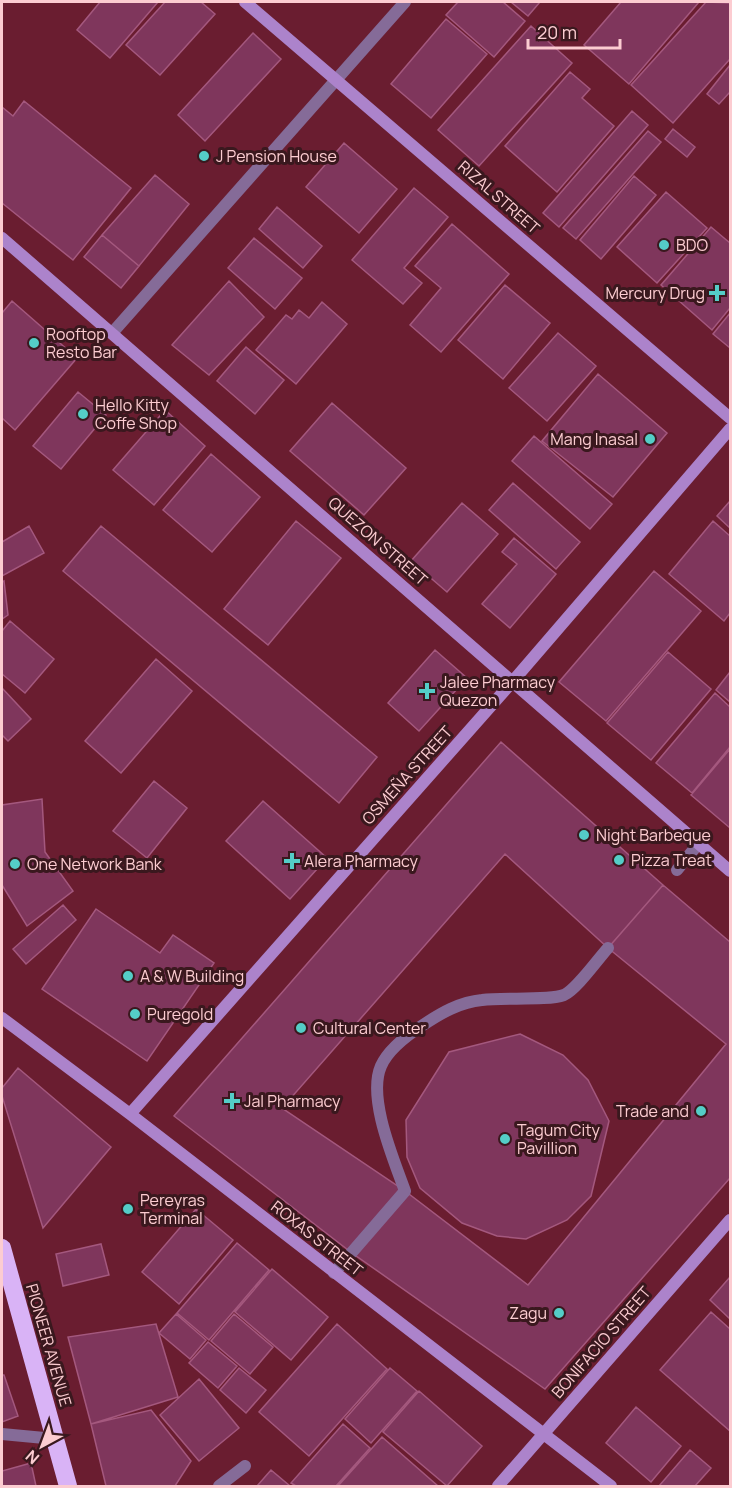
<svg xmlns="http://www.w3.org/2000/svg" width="732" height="1488" viewBox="0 0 732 1488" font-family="Manrope,sans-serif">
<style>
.building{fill:#7f365c;stroke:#a4587e;stroke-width:1.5}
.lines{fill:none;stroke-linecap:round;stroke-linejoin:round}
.lane{stroke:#856b98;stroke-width:12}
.street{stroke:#856b98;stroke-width:12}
.secondary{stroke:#ac83cb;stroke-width:12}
.highway{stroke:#d9b3f6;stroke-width:18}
.poi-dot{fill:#54cdc7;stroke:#3a181e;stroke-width:2}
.labels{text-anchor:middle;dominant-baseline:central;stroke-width:6;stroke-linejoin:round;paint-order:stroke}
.poi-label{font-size:16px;fill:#fcccd1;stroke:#3a181e;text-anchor:start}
.street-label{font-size:16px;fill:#fcccd1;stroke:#3a181e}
</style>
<rect width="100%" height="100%" fill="#6a1d30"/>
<!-- building -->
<path class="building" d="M 100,2 L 158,2 L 110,58 L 77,30 Z
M 165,2 L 201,2 L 215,14 L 160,75 L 126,45 Z
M 458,2 L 503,2 L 525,21 L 494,57 L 446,15 Z
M 511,2 L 540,2 L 528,16 Z
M 621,2 L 699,2 L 629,84 L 584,45 Z
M 706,2 L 730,3 L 730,59 L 673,123 L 631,85 Z
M 446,19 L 487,54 L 431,118 L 391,84 Z
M 531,26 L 572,63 L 479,166 L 438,130 Z
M 253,33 L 281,59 L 205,141 L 178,115 Z
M 730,65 L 730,92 L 719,104 L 707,94 Z
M 570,72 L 590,89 L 582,98 L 614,126 L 557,192 L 505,146 Z
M 24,101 L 131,188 L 73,260 L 2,203 L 2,107 L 13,116 Z
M 632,111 L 648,125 L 559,227 L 543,213 Z
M 673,129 L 695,147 L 687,157 L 665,139 Z
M 648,131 L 661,142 L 576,239 L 563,228 Z
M 344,143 L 397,189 L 359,233 L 306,187 Z
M 155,175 L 189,204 L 139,266 L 102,235 Z
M 634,176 L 656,195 L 601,259 L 580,240 Z
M 414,188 L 448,217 L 404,268 L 422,283 L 403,304 L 352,260 Z
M 666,192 L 707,228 L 657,283 L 617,247 Z
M 277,207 L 322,246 L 303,268 L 259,229 Z
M 452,224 L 509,274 L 441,352 L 410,325 L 441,288 L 415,266 Z
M 711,227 L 730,243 L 730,308 L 712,330 L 661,285 Z
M 102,235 L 139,266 L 121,288 L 84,257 Z
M 254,238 L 302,278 L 275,309 L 228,268 Z
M 229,281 L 264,317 L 209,375 L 172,345 Z
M 505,285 L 550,323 L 503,379 L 458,340 Z
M 12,301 L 77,358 L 15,430 L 2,418 L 2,313 Z
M 322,302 L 347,324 L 296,384 L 256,350 L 286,315 L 292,319 L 299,310 L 309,318 Z
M 730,313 L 730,348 L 713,334 Z
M 558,333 L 596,366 L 547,421 L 509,388 Z
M 246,347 L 284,380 L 255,414 L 217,381 Z
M 598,374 L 667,433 L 613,497 L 542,441 Z
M 78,392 L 106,415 L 61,469 L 33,446 Z
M 332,403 L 406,468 L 364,515 L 290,451 Z
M 165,410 L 205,446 L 154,505 L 113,470 Z
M 534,436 L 612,504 L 590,529 L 512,461 Z
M 211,454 L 260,497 L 212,552 L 163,510 Z
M 513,483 L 580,542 L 556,569 L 489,510 Z
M 730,501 L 730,528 L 717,516 Z
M 462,503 L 498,534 L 447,592 L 411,561 Z
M 296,521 L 341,558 L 268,645 L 224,609 Z
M 713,521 L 730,536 L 730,613 L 724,621 L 669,574 Z
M 29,526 L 44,553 L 2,576 L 2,542 Z
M 101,526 L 377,757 L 339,803 L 63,571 Z
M 514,538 L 556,574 L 510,628 L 482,604 L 517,564 L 502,552 Z
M 654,571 L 701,611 L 606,721 L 559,682 Z
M 4,581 L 8,615 L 2,619 L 2,582 Z
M 10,621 L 54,659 L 25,693 L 2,674 L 2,631 Z
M 435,650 L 467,678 L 419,731 L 388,703 Z
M 668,652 L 711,689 L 651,760 L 607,723 Z
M 156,659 L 192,691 L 121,773 L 85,741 Z
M 730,672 L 730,702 L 716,690 Z
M 2,688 L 31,719 L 8,741 L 2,735 Z
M 715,693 L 730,707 L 730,747 L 692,793 L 656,763 Z
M 501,742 L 663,885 L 608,948 L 505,854 L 282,1108 L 405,1191 L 352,1253 L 174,1116 Z
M 730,749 L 730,828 L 691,795 Z
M 154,781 L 187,808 L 147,858 L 113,831 Z
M 42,799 L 45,852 L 73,891 L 27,926 L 2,885 L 2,805 Z
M 263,801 L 327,858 L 290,899 L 226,841 Z
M 663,885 L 730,942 L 730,1178 L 545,1389 L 352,1253 L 405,1191 L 528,1285 L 726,1044 L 608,948 Z
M 63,905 L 76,920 L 26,964 L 13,949 Z
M 96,909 L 160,953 L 173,935 L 214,963 L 147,1061 L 42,989 Z
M 520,1034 L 563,1055 L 588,1080 L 609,1121 L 591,1196 L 567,1220 L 526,1239 L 497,1236 L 462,1223 L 420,1188 L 407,1157 L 406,1120 L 449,1052 Z
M 18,1068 L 111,1147 L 43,1228 L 2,1096 L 2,1088 Z
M 196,1209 L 233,1240 L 179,1304 L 142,1272 Z
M 237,1243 L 269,1270 L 209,1340 L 177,1313 Z
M 101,1244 L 109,1275 L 63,1286 L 56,1254 Z
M 272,1269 L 328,1317 L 291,1360 L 235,1312 Z
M 730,1277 L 730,1319 L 710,1300 Z
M 711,1312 L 730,1329 L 730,1431 L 660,1370 Z
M 176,1314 L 206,1340 L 190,1359 L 159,1333 Z
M 234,1314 L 273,1347 L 250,1374 L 211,1341 Z
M 156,1324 L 178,1397 L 91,1424 L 68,1337 Z
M 337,1324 L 387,1369 L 309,1456 L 259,1412 Z
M 208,1342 L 237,1366 L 218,1388 L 189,1363 Z
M 239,1368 L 266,1390 L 246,1413 L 220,1390 Z
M 390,1368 L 417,1391 L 371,1443 L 345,1419 Z
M 2,1375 L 4,1375 L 18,1416 L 2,1422 Z
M 199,1379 L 239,1428 L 199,1461 L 160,1415 Z
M 419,1391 L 482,1446 L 447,1486 L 383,1432 Z
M 636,1407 L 681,1446 L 651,1482 L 606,1443 Z
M 151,1410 L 191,1461 L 175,1486 L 106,1486 L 91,1424 Z
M 343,1424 L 370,1448 L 336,1486 L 296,1486 L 291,1483 Z
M 382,1437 L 438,1486 L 338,1486 Z
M 690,1450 L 711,1468 L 695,1486 L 659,1486 Z
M 31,1463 L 36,1486 L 2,1486 L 2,1471 Z
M 271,1470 L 290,1486 L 257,1486 Z"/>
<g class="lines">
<!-- lane -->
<path class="lane" d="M 677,870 L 699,843
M 334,1273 L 405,1191 C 394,1160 367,1098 381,1066 C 388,1050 409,1034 423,1025 C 441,1013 460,1002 482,1000 C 504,997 547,1001 564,995 C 576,990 598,959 608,948
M 2,1434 L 55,1439
M 219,1486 L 245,1466"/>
<!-- street -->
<path class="street" d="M 113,332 L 405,2"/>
<!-- secondary -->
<path class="secondary" d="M 245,2 L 730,418
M 2,238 L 730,871
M 2,1018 L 130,1114 L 611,1486
M 130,1114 L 513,681 L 730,429
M 498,1486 L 730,1220"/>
<!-- highway -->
<path class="highway" d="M 2,1248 L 68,1486"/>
</g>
<!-- markers -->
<g class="poi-dot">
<circle cx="204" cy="156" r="6"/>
<circle cx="664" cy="245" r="6"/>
<path d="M714 284h6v6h6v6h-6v6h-6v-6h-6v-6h6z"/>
<circle cx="34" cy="343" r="6"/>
<circle cx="83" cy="414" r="6"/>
<circle cx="650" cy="439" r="6"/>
<path d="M424 682h6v6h6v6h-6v6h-6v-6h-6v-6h6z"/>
<circle cx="584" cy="835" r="6"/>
<circle cx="619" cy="860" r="6"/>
<path d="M289 852h6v6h6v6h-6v6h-6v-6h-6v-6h6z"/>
<circle cx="15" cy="864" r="6"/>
<circle cx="128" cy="976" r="6"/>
<circle cx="135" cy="1014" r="6"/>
<circle cx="301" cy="1028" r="6"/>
<path d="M229 1092h6v6h6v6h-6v6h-6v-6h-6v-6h6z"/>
<circle cx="701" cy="1111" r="6"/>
<circle cx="505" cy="1139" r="6"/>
<circle cx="128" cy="1209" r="6"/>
<circle cx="559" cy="1313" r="6"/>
</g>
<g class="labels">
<!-- poi labels -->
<g class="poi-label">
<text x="216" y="156">J Pension House</text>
<text x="676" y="245">BDO</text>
<text x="705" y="293" text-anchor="end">Mercury Drug</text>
<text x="46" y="334">Rooftop<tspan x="46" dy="18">Resto Bar</tspan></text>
<text x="95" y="405">Hello Kitty<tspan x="95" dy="18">Coffe Shop</tspan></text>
<text x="638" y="439" text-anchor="end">Mang Inasal</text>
<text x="440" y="682">Jalee Pharmacy<tspan x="440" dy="18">Quezon</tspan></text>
<text x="596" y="835">Night Barbeque</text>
<text x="631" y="860">Pizza Treat</text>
<text x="304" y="861">Alera Pharmacy</text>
<text x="27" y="864">One Network Bank</text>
<text x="140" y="976">A &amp; W Building</text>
<text x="147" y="1014">Puregold</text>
<text x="313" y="1028">Cultural Center</text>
<text x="244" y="1101">Jal Pharmacy</text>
<text x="689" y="1111" text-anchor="end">Trade and</text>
<text x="517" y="1130">Tagum City<tspan x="517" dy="18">Pavillion</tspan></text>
<text x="140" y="1200">Pereyras<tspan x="140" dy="18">Terminal</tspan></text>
<text x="547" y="1313" text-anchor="end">Zagu</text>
</g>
<!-- street labels -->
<g class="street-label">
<text transform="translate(499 197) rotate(41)">RIZAL STREET</text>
<text transform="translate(378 541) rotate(41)">QUEZON STREET</text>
<text transform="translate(407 775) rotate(-48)">OSMEÑA STREET</text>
<text transform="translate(317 1238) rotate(38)">ROXAS STREET</text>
<text transform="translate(601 1342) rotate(-49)">BONIFACIO STREET</text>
<text transform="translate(49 1345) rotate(74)">PIONEER AVENUE</text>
</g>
</g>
<!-- border -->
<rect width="732" height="1488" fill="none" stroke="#fcccd1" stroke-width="6"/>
<!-- north arrow -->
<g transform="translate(42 1446) rotate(221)" stroke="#3a181e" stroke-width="4.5" paint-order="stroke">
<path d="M0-4.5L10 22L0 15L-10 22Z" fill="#fcccd1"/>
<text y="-9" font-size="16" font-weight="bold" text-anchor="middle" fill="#fcccd1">N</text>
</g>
<!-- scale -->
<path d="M528 39v9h92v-9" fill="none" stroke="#fcccd1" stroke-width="3"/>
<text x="537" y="39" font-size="18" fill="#fcccd1" stroke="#3a181e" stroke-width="4.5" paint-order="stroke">20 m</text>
</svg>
